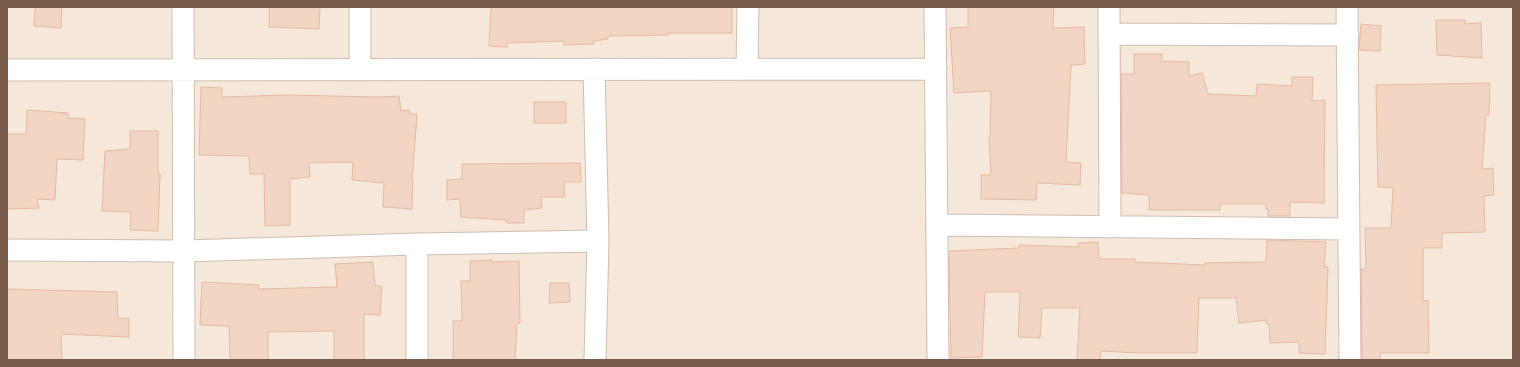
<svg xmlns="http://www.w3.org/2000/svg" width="1520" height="367" viewBox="0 0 1520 367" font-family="Montserrat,sans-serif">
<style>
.residential{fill:#f5e8da}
.building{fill:#f3d5c3;stroke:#e6bba3}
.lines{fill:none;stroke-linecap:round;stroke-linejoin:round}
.minor-casing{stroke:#d1beb0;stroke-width:23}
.minor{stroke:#fff;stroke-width:21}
</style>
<rect width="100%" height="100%" fill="#fdf6ec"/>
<!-- residential -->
<path class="residential" d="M 7,7 L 1513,7 L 1513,360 L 7,360 Z"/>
<!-- building -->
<path class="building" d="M 35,7 L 62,7 L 61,28 L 34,26 Z
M 269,7 L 320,7 L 319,29 L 269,27 Z
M 491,7 L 732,7 L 732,33 L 668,33 L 668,35 L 608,36 L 608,39 L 594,41 L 594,44 L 564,45 L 564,41 L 507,43 L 507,47 L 489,46 Z
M 968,7 L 1054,7 L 1053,28 L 1084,27 L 1085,64 L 1071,65 L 1066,162 L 1081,163 L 1080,185 L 1037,183 L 1036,200 L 981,199 L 981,175 L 991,175 L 989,137 L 990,137 L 991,91 L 954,93 L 950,28 L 968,27 Z
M 1436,20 L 1465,20 L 1465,24 L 1481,23 L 1482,58 L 1437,55 Z
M 1361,24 L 1381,26 L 1380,51 L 1359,50 Z
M 1134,54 L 1162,54 L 1162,61 L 1189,62 L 1189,76 L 1202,73 L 1208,94 L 1256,96 L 1257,84 L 1292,86 L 1292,77 L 1313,77 L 1312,101 L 1325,100 L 1324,203 L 1290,202 L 1290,216 L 1268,216 L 1268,209 L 1266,209 L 1266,204 L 1220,204 L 1220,210 L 1149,210 L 1149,195 L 1122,193 L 1121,74 L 1134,74 Z
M 1490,83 L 1489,115 L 1486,115 L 1482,169 L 1493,168 L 1494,195 L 1484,196 L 1485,232 L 1442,233 L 1442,248 L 1423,248 L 1423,301 L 1428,300 L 1429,353 L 1380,353 L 1380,360 L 1362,360 L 1361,269 L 1366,269 L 1365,228 L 1391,228 L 1393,188 L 1378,187 L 1376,85 Z
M 201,87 L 222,88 L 222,97 L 288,95 L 377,97 L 399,96 L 401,111 L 409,110 L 410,114 L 417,114 L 412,181 L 413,181 L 412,209 L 383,207 L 384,183 L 352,180 L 353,162 L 309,163 L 310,177 L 290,179 L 290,225 L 265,226 L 264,174 L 250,174 L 249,156 L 199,155 Z
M 534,102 L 566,102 L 566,123 L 534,123 Z
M 27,110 L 68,113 L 68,118 L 85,119 L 83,160 L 57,159 L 55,200 L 37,199 L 39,208 L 7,209 L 7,134 L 26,134 Z
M 130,131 L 158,131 L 158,174 L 160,174 L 158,231 L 130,230 L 131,212 L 102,211 L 105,151 L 130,149 Z
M 580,163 L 581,182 L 564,182 L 565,197 L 541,197 L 542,208 L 524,210 L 524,223 L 506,223 L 506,220 L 461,217 L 460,199 L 447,200 L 447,180 L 462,179 L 462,164 Z
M 1267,240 L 1326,242 L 1324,267 L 1328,267 L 1325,354 L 1299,353 L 1299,342 L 1270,343 L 1269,324 L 1266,324 L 1266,320 L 1239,323 L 1236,298 L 1199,298 L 1197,353 L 1139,353 L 1101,351 L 1100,360 L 1077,360 L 1080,308 L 1042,308 L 1040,338 L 1018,337 L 1020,292 L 985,292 L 982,357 L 951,358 L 949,251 L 1019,248 L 1019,245 L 1078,247 L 1078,243 L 1098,242 L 1099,259 L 1135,259 L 1135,262 L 1205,265 L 1205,263 L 1266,262 Z
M 492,260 L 492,262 L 519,261 L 520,323 L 517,323 L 515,360 L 453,360 L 453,321 L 462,321 L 461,281 L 470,281 L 470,261 Z
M 373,262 L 375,286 L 382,286 L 380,315 L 364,314 L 364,360 L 334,360 L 334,331 L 268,332 L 268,360 L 230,360 L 229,326 L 200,325 L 202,282 L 259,285 L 258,289 L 337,287 L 335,264 Z
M 550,283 L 569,283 L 570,302 L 549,303 Z
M 7,289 L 117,292 L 118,318 L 129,319 L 129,337 L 61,334 L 62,360 L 7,360 Z"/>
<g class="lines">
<!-- minor casing -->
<g class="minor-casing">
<path id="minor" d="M 183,7 L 184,360
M 360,7 L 360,69
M 935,7 L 938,360
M 1109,7 L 1110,227
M 1347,7 L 1350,360
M 1109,34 L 1348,35
M 747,68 L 748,7
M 594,69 L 598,241 L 595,360
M 7,70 L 936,69
M 937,225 L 1349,229
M 7,250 L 184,251 L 417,244 L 598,241
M 417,360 L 417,244"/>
</g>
<!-- minor -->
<use href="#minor" class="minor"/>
</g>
<!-- border -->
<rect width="1520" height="367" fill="none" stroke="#7a5c4d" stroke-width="16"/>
</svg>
